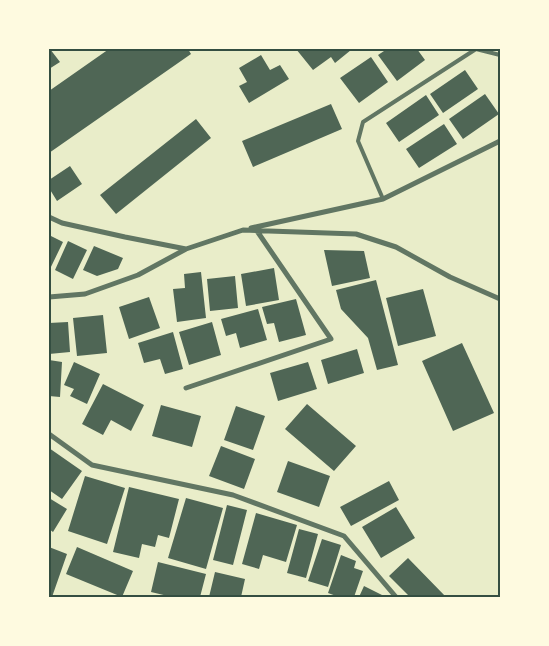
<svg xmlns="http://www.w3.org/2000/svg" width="549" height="646" viewBox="0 0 549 646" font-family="'Noto Sans',sans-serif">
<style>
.building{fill:#4f6655}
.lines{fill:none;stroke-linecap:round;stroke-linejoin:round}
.service{stroke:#617663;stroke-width:4}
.minor{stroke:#617663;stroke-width:5}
.neatline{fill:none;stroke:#344e41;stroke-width:2}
</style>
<rect width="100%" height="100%" fill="#e9edc9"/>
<!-- building -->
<path class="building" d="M 49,49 L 50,49 L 60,62 L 49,69 Z
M 109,49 L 188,49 L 191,54 L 49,153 L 49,91 Z
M 296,49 L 350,49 L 351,50 L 335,63 L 331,57 L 313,70 Z
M 387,49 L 417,49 L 425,60 L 397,81 L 378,55 Z
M 261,55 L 270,70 L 280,65 L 289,79 L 249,103 L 239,86 L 247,82 L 239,68 Z
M 371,57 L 388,82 L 359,103 L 340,78 Z
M 465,70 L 478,89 L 443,113 L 430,94 Z
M 485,94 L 499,114 L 463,139 L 449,119 Z
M 426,95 L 439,115 L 399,142 L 386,123 Z
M 331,104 L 342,129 L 253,167 L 242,141 Z
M 196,119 L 211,138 L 116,214 L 100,195 Z
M 444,124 L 457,144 L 419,168 L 406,149 Z
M 70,166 L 82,184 L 57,201 L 49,188 L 49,180 Z
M 49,235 L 63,242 L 49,271 Z
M 68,241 L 87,250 L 73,279 L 55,270 Z
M 94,246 L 123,258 L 118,269 L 97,276 L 83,270 Z
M 324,250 L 364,251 L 370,278 L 332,286 Z
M 274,268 L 279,300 L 246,306 L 241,274 Z
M 201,272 L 206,318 L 177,322 L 173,289 L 185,288 L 184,274 Z
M 235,276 L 238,308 L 210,311 L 207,279 Z
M 376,280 L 398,365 L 377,370 L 368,338 L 341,309 L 336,290 Z
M 423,289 L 436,336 L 398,346 L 386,298 Z
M 149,297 L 160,328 L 129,339 L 119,307 Z
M 296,299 L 306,335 L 279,342 L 274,323 L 267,324 L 262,307 Z
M 258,309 L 267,340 L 240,348 L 236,333 L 226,336 L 221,319 Z
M 103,315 L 107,353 L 77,356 L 73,318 Z
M 68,322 L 70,352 L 49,354 L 49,323 Z
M 212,322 L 221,355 L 189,365 L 179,332 Z
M 173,332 L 183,369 L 165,374 L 160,359 L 144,363 L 138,343 Z
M 462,343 L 494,413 L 453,431 L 422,361 Z
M 357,349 L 364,373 L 328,384 L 321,360 Z
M 49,360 L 62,362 L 60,397 L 49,396 Z
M 74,362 L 100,374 L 87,404 L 70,396 L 74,389 L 64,385 Z
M 308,362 L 317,389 L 278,401 L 270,373 Z
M 103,384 L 144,405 L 131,431 L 111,420 L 103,435 L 82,424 Z
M 307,404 L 356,446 L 334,471 L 285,429 Z
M 161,405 L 201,416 L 192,447 L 152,436 Z
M 236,406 L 265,416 L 253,450 L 224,440 Z
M 221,446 L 255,459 L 244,489 L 209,476 Z
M 49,448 L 82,471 L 62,499 L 49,490 Z
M 288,461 L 330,476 L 319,507 L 277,492 Z
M 85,476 L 125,488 L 107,544 L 68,531 Z
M 389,481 L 399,500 L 351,526 L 340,507 Z
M 129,487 L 179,499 L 169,538 L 158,535 L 155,547 L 142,544 L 139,558 L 113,552 Z
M 49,498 L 67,509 L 53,532 L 49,529 Z
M 186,498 L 223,508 L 206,569 L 168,558 Z
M 227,505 L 247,510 L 233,565 L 213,560 Z
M 396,507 L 415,538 L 381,558 L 362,527 Z
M 256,513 L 297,525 L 286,562 L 263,555 L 259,569 L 242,564 Z
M 299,529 L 318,534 L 306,578 L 287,573 Z
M 322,539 L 341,545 L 328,587 L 308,581 Z
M 49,547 L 67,554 L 52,597 L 49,597 Z
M 77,547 L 133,571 L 122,597 L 66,574 Z
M 341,555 L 356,561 L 354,568 L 363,571 L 354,597 L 339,597 L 328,593 Z
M 408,558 L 446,597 L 410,597 L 389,576 Z
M 158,562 L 206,574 L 200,597 L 172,597 L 151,592 Z
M 215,572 L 245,579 L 241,597 L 209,597 Z
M 364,586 L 386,597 L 359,597 Z"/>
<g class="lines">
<!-- service -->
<path class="service" d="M 476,49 L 500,55
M 383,199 L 358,141 L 363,122 L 476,49"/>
<!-- minor -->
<path class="minor" d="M 49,217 L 62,223 L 125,237 L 186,249 L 243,230 L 356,234 L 396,247 L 450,277 L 500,299
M 251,228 L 383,199 L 500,141
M 49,297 L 85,294 L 138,275 L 186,249
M 186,388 L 331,339 L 257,231
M 49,434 L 92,465 L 233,495 L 344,536 L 396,597"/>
</g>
<!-- border -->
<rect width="549" height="646" fill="none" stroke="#fefae0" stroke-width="100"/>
<rect x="50" y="50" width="449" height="546" class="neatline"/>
</svg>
